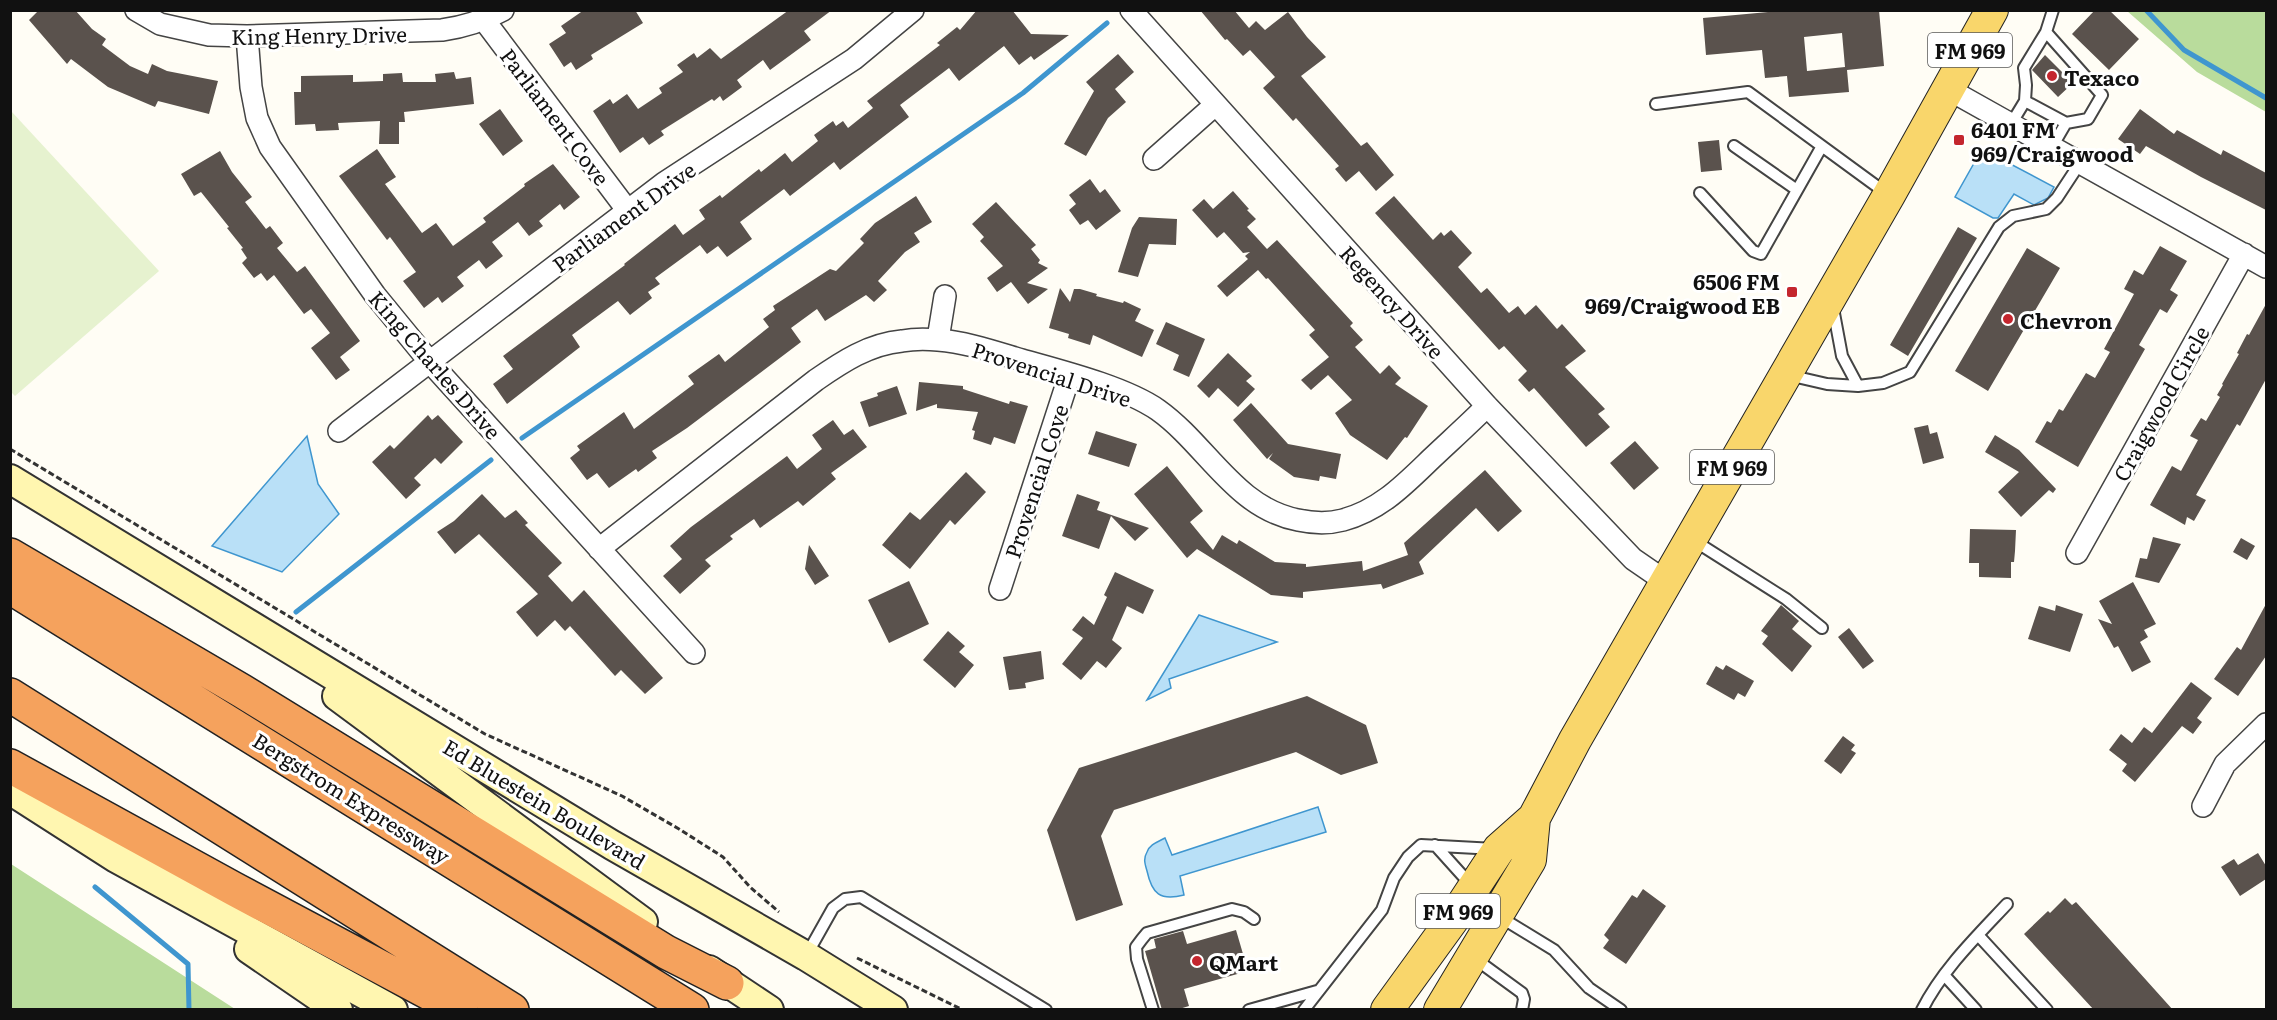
<svg xmlns="http://www.w3.org/2000/svg" width="2277" height="1020" viewBox="0 0 2277 1020" font-family="Literata,serif">
<style>
.forest{fill:#b9dc9c}
.pitch{fill:#e6f2cf}
.water{fill:#b9e0f7;stroke:#3f96cf;stroke-width:1.5}
.lines{fill:none;stroke-linecap:round;stroke-linejoin:round}
.stream{stroke:#3f96cf;stroke-width:5}
.building{fill:#5a524d;fill-rule:evenodd}
.lane-casing{stroke:#444;stroke-width:14}
.street-casing{stroke:#444;stroke-width:24}
.secondary-casing{stroke:#333;stroke-width:32}
.primary-casing{stroke:#222;stroke-width:34}
.highway-casing{stroke:#222;stroke-width:36}
.path{stroke:#333;stroke-width:3;stroke-dasharray:6 3;stroke-linecap:butt}
.lane{stroke:#fff;stroke-width:10}
.street{stroke:#fff;stroke-width:21}
.secondary{stroke:#fff6b0;stroke-width:28}
.primary{stroke:#f9d66b;stroke-width:32}
.highway{stroke:#f5a25d;stroke-width:33}
.poi-dot{fill:#c4262e;stroke:#fff;stroke-width:2}
.labels{text-anchor:middle;dominant-baseline:central;stroke-width:6;stroke-linejoin:round;paint-order:stroke}
.shield{fill:#fff;stroke:#585858;stroke-width:1.5}
.shield-label{font-size:20px;font-weight:bold;fill:#111}
.street-label{font-size:21px;fill:#111;stroke:#fff}
.poi-label{font-size:21px;font-weight:bold;fill:#111;stroke:#fff;text-anchor:start}
</style>
<rect width="100%" height="100%" fill="#fffdf5"/>
<!-- forest -->
<path class="forest" d="M 2127,11 L 2266,11 L 2266,112 L 2197,72 Z
M 11,864 L 235,1009 L 11,1009 Z"/>
<!-- pitch -->
<path class="pitch" d="M 11,111 L 159,271 L 15,396 L 10,391 Z"/>
<!-- water -->
<path class="water" d="M 1982,149 L 2054,187 L 2048,198 L 2034,205 L 2014,194 L 1998,218 L 1993,218 L 1955,197 Z
M 307,436 L 318,484 L 339,514 L 282,572 L 212,546 Z
M 1199,615 L 1277,642 L 1169,679 L 1171,688 L 1147,700 Z
M 1318,807 L 1326,832 L 1180,876 L 1184,895 C 1160,901 1152,894 1147,871 C 1145,864 1143,859 1147,852 C 1150,844 1158,842 1165,838 L 1172,855 Z"/>
<g class="lines">
<!-- stream -->
<path class="stream" d="M 2146,10 L 2184,50 L 2266,98
M 522,438 L 1023,93 L 1107,23
M 296,612 L 491,460
M 95,887 L 188,964 L 189,1010"/>
</g>
<!-- building -->
<path class="building" d="M 39,10 L 75,10 L 92,29 L 106,39 L 102,45 L 130,66 L 148,74 L 152,64 L 167,71 L 218,81 L 209,114 L 158,101 L 155,107 L 108,87 L 71,59 L 67,64 L 29,20 Z
M 584,10 L 635,10 L 643,23 L 591,55 L 593,59 L 576,70 L 571,62 L 564,67 L 549,44 L 566,33 L 561,26 Z
M 789,10 L 832,10 L 804,31 L 811,40 L 770,70 L 763,60 L 737,80 L 742,87 L 723,101 L 720,96 L 714,101 L 712,99 L 661,131 L 664,135 L 649,145 L 643,137 L 620,153 L 593,111 L 610,99 L 613,104 L 627,94 L 638,109 L 662,93 L 659,88 L 683,72 L 677,65 L 694,53 L 697,58 L 710,48 L 721,59 Z
M 977,10 L 1012,10 L 1031,34 L 1069,35 L 1034,60 L 1031,56 L 1019,65 L 1004,46 L 959,81 L 949,68 L 900,105 L 909,117 L 840,170 L 834,162 L 790,196 L 784,189 L 740,222 L 752,239 L 727,257 L 718,246 L 707,254 L 700,245 L 655,278 L 660,284 L 648,292 L 652,298 L 630,315 L 618,301 L 572,335 L 580,347 L 507,404 L 493,384 L 513,369 L 503,356 L 625,265 L 624,264 L 675,224 L 683,235 L 705,219 L 699,210 L 720,195 L 722,198 L 759,169 L 761,172 L 785,153 L 792,162 L 818,141 L 814,135 L 833,121 L 836,126 L 843,121 L 848,128 L 873,108 L 867,101 L 940,45 L 937,43 L 957,27 L 960,30 Z
M 1200,10 L 1234,10 L 1249,28 L 1256,21 L 1265,30 L 1288,12 L 1307,37 L 1326,57 L 1301,76 L 1361,146 L 1367,142 L 1394,175 L 1376,191 L 1359,171 L 1346,182 L 1335,169 L 1339,166 L 1296,118 L 1293,121 L 1263,88 L 1275,77 L 1250,50 L 1243,56 L 1227,39 L 1225,40 Z
M 1767,10 L 1879,10 L 1884,66 L 1847,70 L 1849,92 L 1789,97 L 1787,76 L 1765,78 L 1762,50 L 1706,55 L 1703,18 L 1768,12 ZM 1842,33 L 1845,67 L 1807,71 L 1804,37 Z
M 2095,10 L 2109,10 L 2139,39 L 2109,70 L 2072,34 Z
M 1118,54 L 1134,72 L 1115,89 L 1126,102 L 1108,118 L 1086,156 L 1064,144 L 1094,91 L 1086,82 Z
M 2045,55 L 2073,83 L 2058,97 L 2032,70 Z
M 454,72 L 456,79 L 471,77 L 474,104 L 404,112 L 405,122 L 399,122 L 399,144 L 379,144 L 380,121 L 338,123 L 339,130 L 316,131 L 315,124 L 295,125 L 294,92 L 301,92 L 301,76 L 353,75 L 353,82 L 383,81 L 383,74 L 402,73 L 403,82 L 436,82 L 435,74 Z
M 500,109 L 523,141 L 503,156 L 479,124 Z
M 2140,109 L 2174,134 L 2177,130 L 2221,155 L 2223,150 L 2266,173 L 2266,210 L 2201,177 L 2146,146 L 2140,154 L 2118,139 Z
M 1719,140 L 1722,170 L 1701,172 L 1698,142 Z
M 377,149 L 396,177 L 385,184 L 422,233 L 436,223 L 453,246 L 486,222 L 483,218 L 525,186 L 524,184 L 553,164 L 580,197 L 564,210 L 560,204 L 539,221 L 543,226 L 529,236 L 518,222 L 492,242 L 503,256 L 486,269 L 479,260 L 457,277 L 464,286 L 442,303 L 438,297 L 424,308 L 403,281 L 416,272 L 390,237 L 387,240 L 339,176 Z
M 220,151 L 232,172 L 252,197 L 245,202 L 266,229 L 270,226 L 283,243 L 277,248 L 297,272 L 305,266 L 360,341 L 340,357 L 350,370 L 336,380 L 311,348 L 330,333 L 311,309 L 304,314 L 274,275 L 267,281 L 261,273 L 254,278 L 242,263 L 247,258 L 241,249 L 243,248 L 227,228 L 229,227 L 201,192 L 194,196 L 181,174 Z
M 1090,179 L 1100,193 L 1105,189 L 1121,211 L 1096,230 L 1088,220 L 1080,225 L 1069,210 L 1076,204 L 1069,195 Z
M 1233,191 L 1249,209 L 1247,210 L 1256,219 L 1247,227 L 1267,249 L 1277,240 L 1353,323 L 1350,326 L 1363,340 L 1355,347 L 1380,374 L 1389,365 L 1401,378 L 1395,384 L 1428,406 L 1407,438 L 1405,437 L 1387,460 L 1350,435 L 1335,413 L 1352,400 L 1328,375 L 1311,390 L 1301,380 L 1329,357 L 1309,335 L 1315,330 L 1268,278 L 1266,279 L 1258,270 L 1227,297 L 1217,286 L 1248,259 L 1245,256 L 1250,252 L 1243,253 L 1224,232 L 1217,238 L 1192,210 L 1204,199 L 1213,209 Z
M 916,196 L 932,222 L 914,233 L 920,242 L 905,252 L 878,281 L 887,290 L 874,302 L 866,295 L 825,321 L 817,309 L 791,328 L 801,342 L 687,428 L 652,451 L 657,458 L 638,472 L 636,469 L 609,488 L 597,473 L 587,480 L 570,458 L 580,450 L 577,446 L 624,412 L 634,429 L 694,384 L 688,376 L 719,354 L 725,362 L 769,327 L 763,319 L 775,310 L 773,306 L 830,269 L 836,271 L 864,243 L 860,239 L 875,223 Z
M 1394,196 L 1433,240 L 1441,232 L 1444,236 L 1451,230 L 1472,253 L 1458,267 L 1481,293 L 1487,288 L 1509,313 L 1518,306 L 1525,315 L 1536,305 L 1557,329 L 1562,324 L 1586,351 L 1565,367 L 1605,409 L 1598,414 L 1610,427 L 1586,447 L 1534,388 L 1529,392 L 1518,380 L 1527,371 L 1504,346 L 1499,350 L 1375,213 Z
M 996,202 L 1036,245 L 1031,249 L 1040,260 L 1038,263 L 1048,268 L 1027,283 L 1048,289 L 1028,304 L 1011,282 L 997,292 L 987,278 L 1003,266 L 980,241 L 984,237 L 972,224 Z
M 1139,217 L 1177,219 L 1176,245 L 1149,244 L 1138,277 L 1118,272 L 1132,228 Z
M 1958,227 L 1977,238 L 1908,356 L 1890,345 Z
M 2160,246 L 2187,261 L 2170,290 L 2178,295 L 2167,313 L 2160,309 L 2139,345 L 2145,349 L 2078,467 L 2035,442 L 2047,421 L 2051,423 L 2059,409 L 2063,411 L 2086,373 L 2095,378 L 2110,352 L 2104,349 L 2134,294 L 2124,289 L 2134,270 L 2143,275 Z
M 2027,248 L 2060,268 L 1988,391 L 1955,371 Z
M 1060,288 L 1070,302 L 1074,289 L 1080,289 L 1097,294 L 1096,296 L 1123,303 L 1124,301 L 1141,309 L 1135,321 L 1154,330 L 1142,357 L 1093,335 L 1090,345 L 1068,338 L 1069,334 L 1049,328 Z
M 2266,304 L 2266,379 L 2240,426 L 2237,424 L 2196,495 L 2206,500 L 2194,521 L 2187,517 L 2185,525 L 2150,505 L 2172,466 L 2181,471 L 2198,440 L 2190,436 L 2201,418 L 2206,421 L 2220,397 L 2217,395 L 2223,385 L 2222,384 L 2239,354 L 2237,353 L 2247,334 L 2249,335 Z
M 1166,322 L 1205,339 L 1189,377 L 1173,370 L 1179,355 L 1156,344 Z
M 1228,353 L 1252,376 L 1246,381 L 1255,389 L 1238,407 L 1218,388 L 1209,398 L 1197,386 Z
M 919,382 L 963,386 L 963,389 L 1009,404 L 1010,401 L 1028,406 L 1015,444 L 994,437 L 991,445 L 973,439 L 975,431 L 972,430 L 978,412 L 937,408 L 937,404 L 916,411 Z
M 897,386 L 907,414 L 869,427 L 860,402 L 878,396 L 877,393 Z
M 1251,403 L 1288,444 L 1341,454 L 1336,479 L 1320,476 L 1319,481 L 1294,477 L 1269,459 L 1273,453 L 1267,459 L 1233,420 Z
M 428,415 L 432,420 L 438,415 L 463,442 L 441,464 L 435,458 L 414,478 L 421,485 L 406,499 L 372,462 L 390,445 L 394,449 Z
M 833,420 L 844,435 L 853,429 L 867,447 L 831,473 L 836,479 L 803,506 L 798,501 L 760,528 L 754,519 L 730,536 L 733,539 L 705,560 L 711,566 L 680,594 L 663,576 L 682,559 L 670,546 L 691,527 L 787,456 L 797,469 L 822,449 L 812,435 Z
M 1928,425 L 1930,434 L 1937,432 L 1944,458 L 1923,464 L 1914,428 Z
M 1096,431 L 1137,444 L 1129,467 L 1088,454 Z
M 1995,435 L 2019,450 L 2056,489 L 2053,493 L 2049,490 L 2021,517 L 1998,492 L 2019,472 L 1985,452 Z
M 1635,441 L 1659,468 L 1634,490 L 1610,463 Z
M 1167,466 L 1203,511 L 1190,522 L 1213,550 L 1222,535 L 1237,544 L 1239,540 L 1275,562 L 1306,564 L 1306,567 L 1362,561 L 1363,571 L 1408,555 L 1404,543 L 1485,470 L 1522,511 L 1498,532 L 1476,508 L 1419,562 L 1424,574 L 1383,589 L 1381,584 L 1303,592 L 1303,598 L 1271,595 L 1197,549 L 1187,558 L 1134,494 Z
M 966,472 L 986,492 L 955,525 L 950,520 L 910,569 L 882,545 L 910,512 L 920,520 Z
M 482,494 L 505,518 L 516,510 L 528,523 L 525,525 L 562,563 L 548,576 L 572,602 L 584,590 L 663,678 L 645,694 L 621,670 L 615,676 L 570,626 L 565,631 L 555,620 L 537,637 L 516,612 L 538,594 L 479,534 L 455,554 L 437,532 L 454,521 Z
M 1077,494 L 1100,502 L 1097,510 L 1149,528 L 1135,541 L 1111,516 L 1099,549 L 1062,536 Z
M 1970,529 L 2016,530 L 2015,551 L 2014,562 L 2011,562 L 2011,578 L 1979,577 L 1979,563 L 1969,563 Z
M 2153,537 L 2181,544 L 2159,583 L 2135,577 L 2140,558 L 2147,559 Z
M 2241,538 L 2255,546 L 2247,560 L 2233,552 Z
M 809,545 L 829,576 L 815,585 L 805,569 Z
M 1115,572 L 1154,590 L 1143,614 L 1127,606 L 1112,640 L 1122,648 L 1106,668 L 1097,661 L 1081,680 L 1062,664 L 1083,638 L 1072,630 L 1083,616 L 1094,625 L 1107,597 L 1104,595 Z
M 909,581 L 929,624 L 889,643 L 868,600 Z
M 2133,582 L 2156,624 L 2144,630 L 2148,637 L 2140,642 L 2151,662 L 2132,672 L 2118,646 L 2114,648 L 2098,619 L 2112,624 L 2099,601 Z
M 2266,604 L 2266,656 L 2238,696 L 2214,679 L 2237,647 L 2241,650 Z
M 1781,605 L 1799,621 L 1792,629 L 1812,646 L 1792,672 L 1762,644 L 1768,636 L 1761,631 Z
M 2056,605 L 2083,614 L 2070,652 L 2028,639 L 2039,606 L 2055,611 Z
M 1849,628 L 1874,661 L 1863,669 L 1838,637 Z
M 948,631 L 965,646 L 959,652 L 974,665 L 955,688 L 923,660 Z
M 1041,651 L 1044,679 L 1025,683 L 1026,688 L 1009,690 L 1003,657 Z
M 1726,665 L 1754,681 L 1745,697 L 1738,693 L 1734,700 L 1706,684 L 1716,666 L 1723,670 Z
M 2191,682 L 2212,698 L 2197,718 L 2202,722 L 2193,734 L 2182,726 L 2135,782 L 2122,771 L 2127,764 L 2109,750 L 2121,734 L 2132,743 L 2144,727 L 2152,733 Z
M 1307,696 L 1366,725 L 1378,763 L 1341,775 L 1296,752 L 1114,810 L 1101,836 L 1123,905 L 1076,921 L 1047,830 L 1079,768 Z
M 1843,736 L 1855,745 L 1851,750 L 1856,753 L 1841,774 L 1824,761 Z
M 2258,853 L 2266,866 L 2266,879 L 2240,896 L 2221,867 L 2234,859 L 2238,865 Z
M 1643,889 L 1666,906 L 1626,964 L 1603,948 L 1609,940 L 1604,935 L 1632,895 L 1637,898 Z
M 2065,898 L 2072,905 L 2076,902 L 2173,1010 L 2094,1010 L 2024,934 L 2048,911 L 2050,913 Z
M 1236,930 L 1248,971 L 1184,989 L 1189,1006 L 1176,1010 L 1162,1010 L 1145,951 L 1156,948 L 1154,939 L 1183,931 L 1187,944 Z"/>
<g class="lines">
<!-- lane casing -->
<g class="lane-casing">
<path id="lane" d="M 2046,32 L 2053,10
M 1656,104 L 1748,92 L 1886,193
M 2011,124 L 2025,101 L 2026,85 L 2024,68 L 2046,32 L 2102,95 L 2088,119 L 2066,123 L 2025,101
M 1734,146 L 1797,190
M 2052,147 L 2066,123
M 1700,193 L 1753,251 L 1761,254 L 1822,146
M 1833,308 L 1842,356 L 1858,386
M 1788,375 L 1827,384 L 1858,386 L 1883,383 L 1910,372 L 1999,227 L 2013,216 L 2046,209 L 2057,198 L 2080,163
M 1693,540 L 1786,599 L 1822,628
M 1435,845 L 1471,885
M 1500,917 L 1554,950 L 1589,988 L 1621,1010
M 1978,935 L 2047,1010
M 806,956 L 833,908 L 845,899 L 861,897 L 1046,1010
M 1474,958 L 1522,993 L 1524,999 L 1522,1010
M 1945,976 L 1976,1010
M 1153,1010 L 1137,959 L 1136,947 L 1142,939 L 1147,933 L 1232,909 L 1244,912 L 1254,919
M 1249,1010 L 1317,991
M 1304,1010 L 1382,910 L 1394,878 L 1408,857 L 1421,845 L 1495,849
M 1922,1010 C 1942,970 1977,936 2007,904"/>
</g>
<!-- street casing -->
<g class="street-casing">
<path id="street" d="M 136,10 L 160,24 L 209,35 L 247,36 L 442,30 C 464,27 483,21 503,10
M 1131,10 L 1487,406 L 1633,559 L 1665,581
M 484,20 L 628,211
M 247,36 L 251,87 L 257,118 L 270,147 L 375,295 L 429,361 L 694,653
M 1948,89 L 2266,267
M 1154,159 L 1215,105
M 938,339 L 945,296
M 339,431 L 664,183 L 854,59 L 913,10
M 599,549 L 816,380 C 842,362 869,344 902,341 C 913,339 927,339 938,340 C 966,342 995,352 1022,360 C 1061,371 1125,387 1158,410 C 1207,445 1235,508 1298,520 C 1312,523 1328,524 1343,520 C 1380,510 1404,485 1431,459 C 1450,441 1469,424 1487,406
M 2077,553 L 2244,254
M 1000,589 L 1070,374
M 2203,806 L 2225,764 L 2266,724"/>
</g>
<!-- secondary casing -->
<g class="secondary-casing">
<path id="secondary" d="M 10,479 L 612,845 L 806,956 L 893,1010
M 337,696 L 643,922
M 10,790 L 116,858 L 393,1010
M 249,949 L 338,1010
M 709,970 L 769,1010"/>
</g>
<!-- primary casing -->
<g class="primary-casing">
<path id="primary" d="M 1387,1010 L 1453,919 L 1499,849 L 1534,818 L 1575,740 L 1889,195 L 1992,10
M 1440,1010 L 1530,860 L 1534,818"/>
</g>
<!-- highway casing -->
<g class="highway-casing">
<path id="highway" d="M 10,555 L 242,691 L 666,952 L 727,983
M 10,587 L 692,1010
M 10,695 L 512,1010
M 10,766 L 234,889 L 461,1010"/>
</g>
<!-- path -->
<path class="path" d="M 10,449 L 485,734 L 622,796 L 679,829 L 723,857 L 750,887 L 779,912
M 857,958 L 963,1010"/>
<!-- lane -->
<use href="#lane" class="lane"/>
<!-- street -->
<use href="#street" class="street"/>
<!-- secondary -->
<use href="#secondary" class="secondary"/>
<!-- primary -->
<use href="#primary" class="primary"/>
<!-- highway -->
<use href="#highway" class="highway"/>
</g>
<!-- markers -->
<g class="poi-dot">
<circle cx="2052" cy="76" r="6"/>
<rect x="1953" y="134" width="12" height="12" rx="3"/>
<rect x="1786" y="286" width="12" height="12" rx="3"/>
<circle cx="2008" cy="319" r="6"/>
<circle cx="1197" cy="961" r="6"/>
</g>
<g class="labels">
<!-- shield labels -->
<g class="shield">
<rect x="1928" y="33" width="84" height="34" rx="4.5"/>
<rect x="1690" y="450" width="84" height="34" rx="4.5"/>
<rect x="1416" y="894" width="84" height="34" rx="4.5"/>
</g>
<g class="shield-label">
<text x="1970" y="50">FM 969</text>
<text x="1732" y="467">FM 969</text>
<text x="1458" y="911">FM 969</text>
</g>
<!-- street labels -->
<g class="street-label">
<text transform="translate(319 34) rotate(-1)">King Henry Drive</text>
<text transform="translate(556 116) rotate(53)">Parliament Cove</text>
<text transform="translate(623 216) rotate(-36)">Parliament Drive</text>
<text transform="translate(1393 301) rotate(48)">Regency Drive</text>
<text transform="translate(436 364) rotate(49)">King Charles Drive</text>
<text transform="translate(1052 373) rotate(18)">Provencial Drive</text>
<text transform="translate(2160 403) rotate(-61)">Craigwood Circle</text>
<text transform="translate(1035 481) rotate(-72)">Provencial Cove</text>
<text transform="translate(352 797) rotate(32)">Bergstrom Expressway</text>
<text transform="translate(545 803) rotate(31)">Ed Bluestein Boulevard</text>
</g>
<!-- poi labels -->
<g class="poi-label">
<text x="2064" y="76">Texaco</text>
<text x="1971" y="128">6401 FM<tspan x="1971" dy="24">969/Craigwood</tspan></text>
<text x="1780" y="280" text-anchor="end">6506 FM<tspan x="1780" dy="24">969/Craigwood EB</tspan></text>
<text x="2020" y="319">Chevron</text>
<text x="1209" y="961">QMart</text>
</g>
</g>
<!-- border -->
<rect width="2277" height="1020" fill="none" stroke="#111111" stroke-width="24"/>
</svg>
